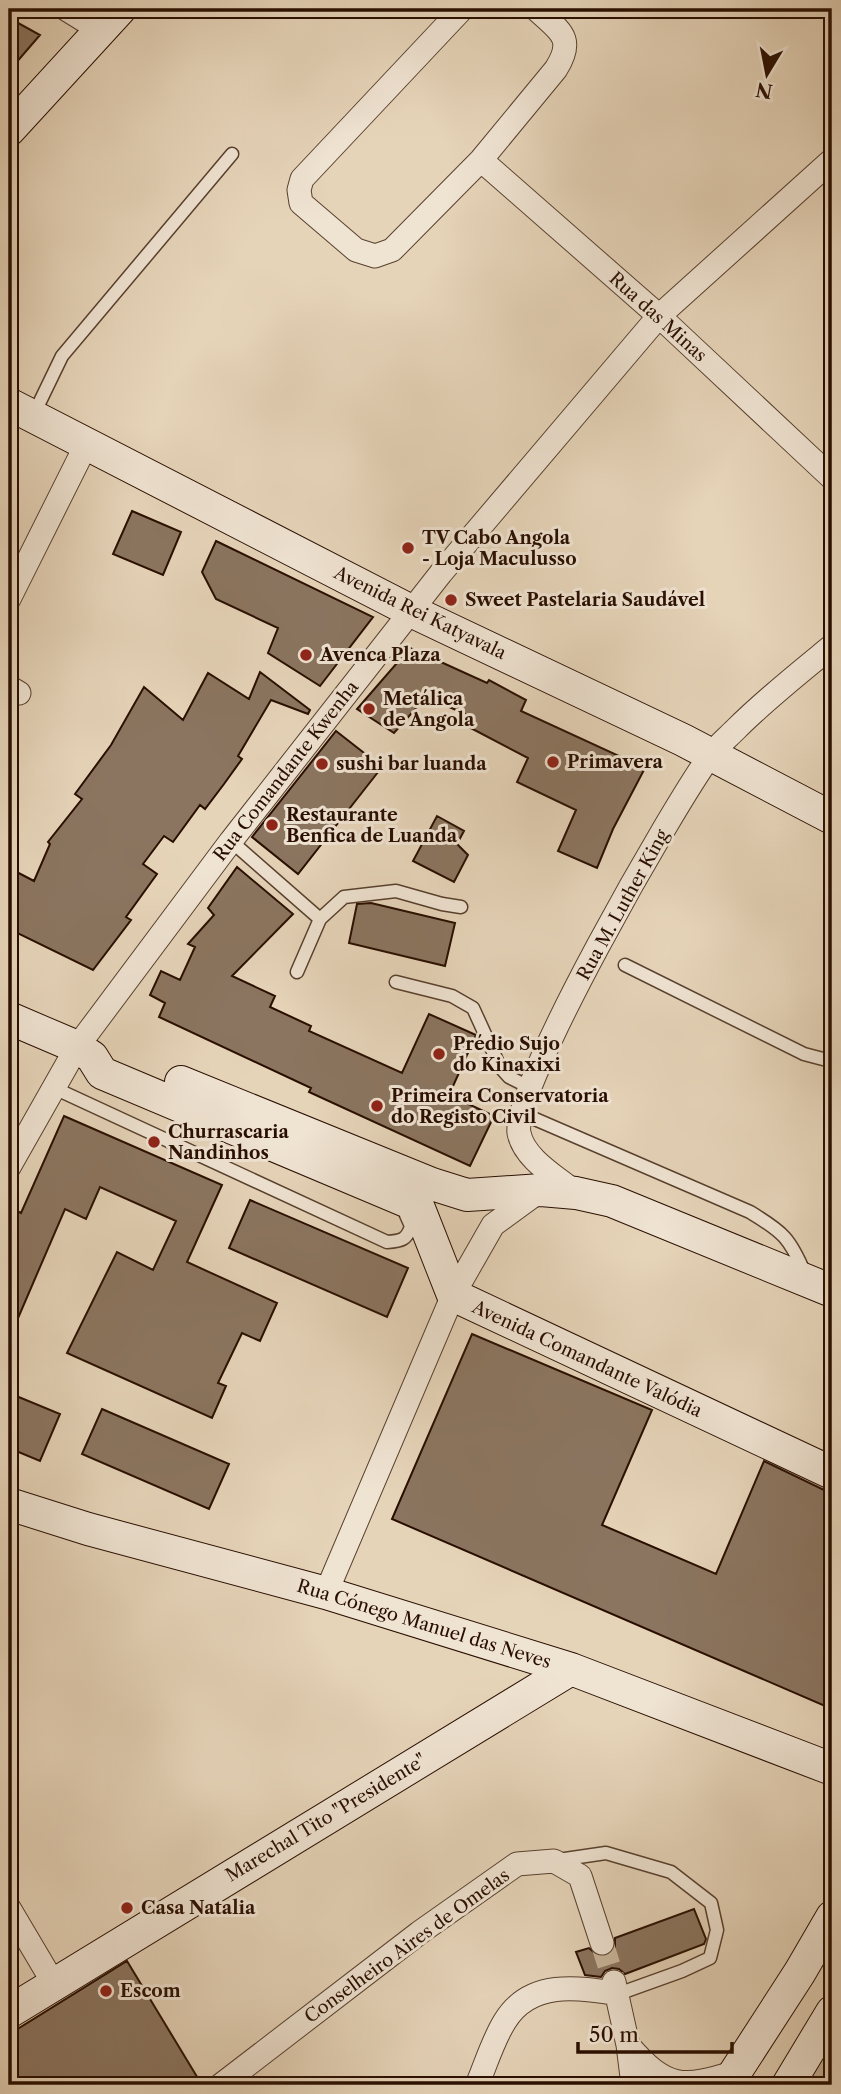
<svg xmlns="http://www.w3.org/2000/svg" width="841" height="2094" viewBox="0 0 841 2094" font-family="'Libre Caslon Text',serif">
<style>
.green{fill:#c6b29a;stroke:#78604d;stroke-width:2}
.building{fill:#8b7560;stroke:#290e00;stroke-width:2}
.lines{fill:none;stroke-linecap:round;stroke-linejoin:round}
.street-tunnel{stroke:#cab69d;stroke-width:23;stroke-dasharray:23 11;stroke-linecap:butt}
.lane-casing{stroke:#58402e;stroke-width:15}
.street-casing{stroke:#58402e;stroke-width:25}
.secondary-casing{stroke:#290e00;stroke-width:34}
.lane{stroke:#efe3d2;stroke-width:12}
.street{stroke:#efe3d2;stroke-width:23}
.secondary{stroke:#efe3d2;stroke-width:32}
.poi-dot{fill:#8f2418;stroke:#efe3d2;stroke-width:2.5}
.labels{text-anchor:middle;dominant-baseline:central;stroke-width:6;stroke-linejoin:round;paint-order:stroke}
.street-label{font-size:18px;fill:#290e00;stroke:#efe3d2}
.poi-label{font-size:18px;font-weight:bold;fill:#290e00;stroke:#efe3d2;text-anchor:start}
</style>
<rect width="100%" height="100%" fill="#e6d4b9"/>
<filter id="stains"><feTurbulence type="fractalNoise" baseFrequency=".00286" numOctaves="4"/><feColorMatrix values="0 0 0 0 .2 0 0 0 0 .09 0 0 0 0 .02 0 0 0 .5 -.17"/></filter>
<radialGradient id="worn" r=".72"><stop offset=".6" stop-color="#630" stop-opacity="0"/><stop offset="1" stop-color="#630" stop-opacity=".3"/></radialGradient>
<!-- green -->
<path class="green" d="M 824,2045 L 832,2053 L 832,2085 L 790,2085 Z"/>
<!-- building -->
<path class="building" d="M 9,18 L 40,35 L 9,71 Z
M 132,511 L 181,532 L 163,575 L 113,554 Z
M 216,541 L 373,617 L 320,686 L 268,653 L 278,628 L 216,599 L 202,572 Z
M 410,648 L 487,683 L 489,680 L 526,700 L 521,711 L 645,768 L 613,829 L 597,868 L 558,851 L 576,810 L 517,782 L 528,758 L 465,725 L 470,716 L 426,697 L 394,733 L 357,709 Z
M 260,672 L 310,710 L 308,714 L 271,700 L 238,756 L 242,759 L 224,784 L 205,809 L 200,805 L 173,842 L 164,836 L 143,864 L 157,874 L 126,917 L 131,920 L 93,970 L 9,929 L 9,868 L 34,881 L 50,844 L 48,842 L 82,799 L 75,794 L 111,745 L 144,687 L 183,720 L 208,673 L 249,699 Z
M 336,731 L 382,767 L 298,874 L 252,837 Z
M 437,816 L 464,831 L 457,844 L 468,855 L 454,882 L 413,861 Z
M 237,867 L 293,914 L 232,976 L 275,996 L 270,1007 L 311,1026 L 309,1031 L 402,1073 L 429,1014 L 476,1035 L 449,1095 L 494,1116 L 470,1166 L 309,1092 L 311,1088 L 159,1017 L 165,1003 L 150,995 L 161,971 L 180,980 L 195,947 L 188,944 L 214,915 L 208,908 Z
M 371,903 L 455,923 L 445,966 L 349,943 L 357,904 Z
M 64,1116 L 222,1185 L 187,1262 L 277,1303 L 260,1341 L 242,1333 L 218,1383 L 226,1386 L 212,1418 L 67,1353 L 117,1252 L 153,1270 L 176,1221 L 100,1187 L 86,1219 L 65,1209 L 9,1339 L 9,1221 L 14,1209 L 21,1213 Z
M 250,1200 L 408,1268 L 387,1317 L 229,1248 Z
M 472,1334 L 652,1410 L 602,1525 L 716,1574 L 764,1461 L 824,1490 L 832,1491 L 832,1709 L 392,1519 Z
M 9,1393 L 60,1414 L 40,1461 L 9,1448 Z
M 102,1409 L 229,1464 L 209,1509 L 82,1454 Z
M 694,1909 L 706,1939 L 704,1944 L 625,1974 L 619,1969 L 612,1968 L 605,1971 L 601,1977 L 585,1975 L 576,1952 L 589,1948 L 598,1956 L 607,1956 L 615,1947 L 615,1938 Z
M 127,1961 L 202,2085 L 9,2085 L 9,2030 L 19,2028 Z"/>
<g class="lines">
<!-- street-tunnel -->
<path class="street-tunnel" d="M 602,1943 L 613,1978"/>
<!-- lane casing -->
<g class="lane-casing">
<path id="lane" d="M 33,416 L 62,356 L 232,154
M 231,841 L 320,919
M 625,965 L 804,1054 L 823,1059 L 832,1059
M 297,972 L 320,919 L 344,897 L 396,891 L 442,904 L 461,907
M 396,982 L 452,996 L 473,1008 L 500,1067 L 509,1077 L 529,1087
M 54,1088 L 387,1242 C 401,1241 407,1240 411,1226 L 406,1215
M 521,1113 L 750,1212 C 783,1232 790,1238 805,1274
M 558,1860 L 606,1853 L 671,1872 L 711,1903 L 717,1930 L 710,1958 L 682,1971 L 618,1994"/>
</g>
<!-- street casing -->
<g class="street-casing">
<path id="street" d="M 66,9 L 100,30
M 462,9 L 302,179 L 299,190 L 301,203 L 356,250 L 375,256 L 392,250 L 481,160 L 556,69 C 576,37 559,31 536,9
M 481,160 L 659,316 L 832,478
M 9,599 L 87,443
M 9,687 L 19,693
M 9,1167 L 77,1047 L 231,841 L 441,573 L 659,316 L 832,160
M 576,1193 C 557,1177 524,1159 519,1133 C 511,1088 675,803 710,756 C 717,746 727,738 736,729 C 766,699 799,673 832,646
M 326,1593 L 453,1295 L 493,1225 L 541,1190
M 9,1908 L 54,1984
M 614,1982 L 628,2045 L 633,2085
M 628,2045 C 666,2089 682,2089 736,2072
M 221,2085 L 419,1933 L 517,1864 L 554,1861 L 580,1876 L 602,1943
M 477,2085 C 486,2064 493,2040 505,2021 C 530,1980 578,1987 618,1994"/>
</g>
<!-- secondary casing -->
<g class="secondary-casing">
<path id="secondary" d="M 9,130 L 120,9
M 9,404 L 411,611 L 683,740 L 832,818
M 9,1018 L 77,1047 L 92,1057 L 102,1073 L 418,1206 L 453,1295 L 832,1473
M 181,1082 L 432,1184 L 467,1195 L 541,1190 L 576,1193 L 612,1201 L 832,1291
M 9,1504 L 88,1529 L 326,1593 L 571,1669 L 832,1769
M 9,2012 L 571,1669
M 727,2085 L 800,1972 L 832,1917
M 788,2085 L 832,2012"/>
</g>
<!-- lane -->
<use href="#lane" class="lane"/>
<!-- street -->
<use href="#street" class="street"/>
<!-- secondary -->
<use href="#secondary" class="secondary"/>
</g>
<!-- markers -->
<g class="poi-dot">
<circle cx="408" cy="548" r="7"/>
<circle cx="451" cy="600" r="7"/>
<circle cx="306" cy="655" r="7"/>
<circle cx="369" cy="709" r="7"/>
<circle cx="553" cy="762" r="7"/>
<circle cx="322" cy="764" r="7"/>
<circle cx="272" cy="825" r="7"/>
<circle cx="439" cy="1054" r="7"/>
<circle cx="377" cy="1106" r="7"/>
<circle cx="154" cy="1142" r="7"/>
<circle cx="127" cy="1908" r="7"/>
<circle cx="106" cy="1991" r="7"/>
</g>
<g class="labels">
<!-- street labels -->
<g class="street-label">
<text transform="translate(658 317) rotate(42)">Rua das Minas</text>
<text transform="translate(420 613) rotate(26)">Avenida Rei Katyavala</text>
<text transform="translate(286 771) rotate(-52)">Rua Comandante Kwenha</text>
<text transform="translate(623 905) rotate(-61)">Rua M. Luther King</text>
<text transform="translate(587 1359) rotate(25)">Avenida Comandante Valódia</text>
<text transform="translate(424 1624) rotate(17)">Rua Cónego Manuel das Neves</text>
<text transform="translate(326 1818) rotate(-31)">Marechal Tito "Presidente"</text>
<text transform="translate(407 1946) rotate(-36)">Conselheiro Aires de Omelas</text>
</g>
<!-- poi labels -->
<g class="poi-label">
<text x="422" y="538">TV Cabo Angola<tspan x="422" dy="21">- Loja Maculusso</tspan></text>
<text x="465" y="600">Sweet Pastelaria Saudável</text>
<text x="320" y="655">Avenca Plaza</text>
<text x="383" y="699">Metálica<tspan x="383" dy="21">de Angola</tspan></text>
<text x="567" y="762">Primavera</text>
<text x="336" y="764">sushi bar luanda</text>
<text x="286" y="815">Restaurante<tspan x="286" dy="21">Benfica de Luanda</tspan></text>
<text x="453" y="1044">Prédio Sujo<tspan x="453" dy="21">do Kinaxixi</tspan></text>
<text x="391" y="1096">Primeira Conservatoria<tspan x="391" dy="21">do Registo Civil</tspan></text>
<text x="168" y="1132">Churrascaria<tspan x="168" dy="21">Nandinhos</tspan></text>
<text x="141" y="1908">Casa Natalia</text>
<text x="120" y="1991">Escom</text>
</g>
</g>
<!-- margin -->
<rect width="841" height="2094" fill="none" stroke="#e6d4b9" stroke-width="35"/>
<rect x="10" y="10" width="820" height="2073" fill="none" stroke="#290e00" stroke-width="3.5"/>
<rect x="18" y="18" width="806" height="2059" fill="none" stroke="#290e00" stroke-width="2"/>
<!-- north arrow -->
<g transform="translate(767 74) rotate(190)" stroke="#efe3d2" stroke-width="5" paint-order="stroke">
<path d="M0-5L12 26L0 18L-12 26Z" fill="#290e00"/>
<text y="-10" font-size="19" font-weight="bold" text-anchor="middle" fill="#290e00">N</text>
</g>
<!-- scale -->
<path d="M578 2042v10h154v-10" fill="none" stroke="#290e00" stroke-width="3.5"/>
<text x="589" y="2042" font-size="21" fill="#290e00" stroke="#efe3d2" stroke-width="5" paint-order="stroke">50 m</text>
<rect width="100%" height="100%" filter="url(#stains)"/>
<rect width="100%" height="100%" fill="url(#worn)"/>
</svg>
